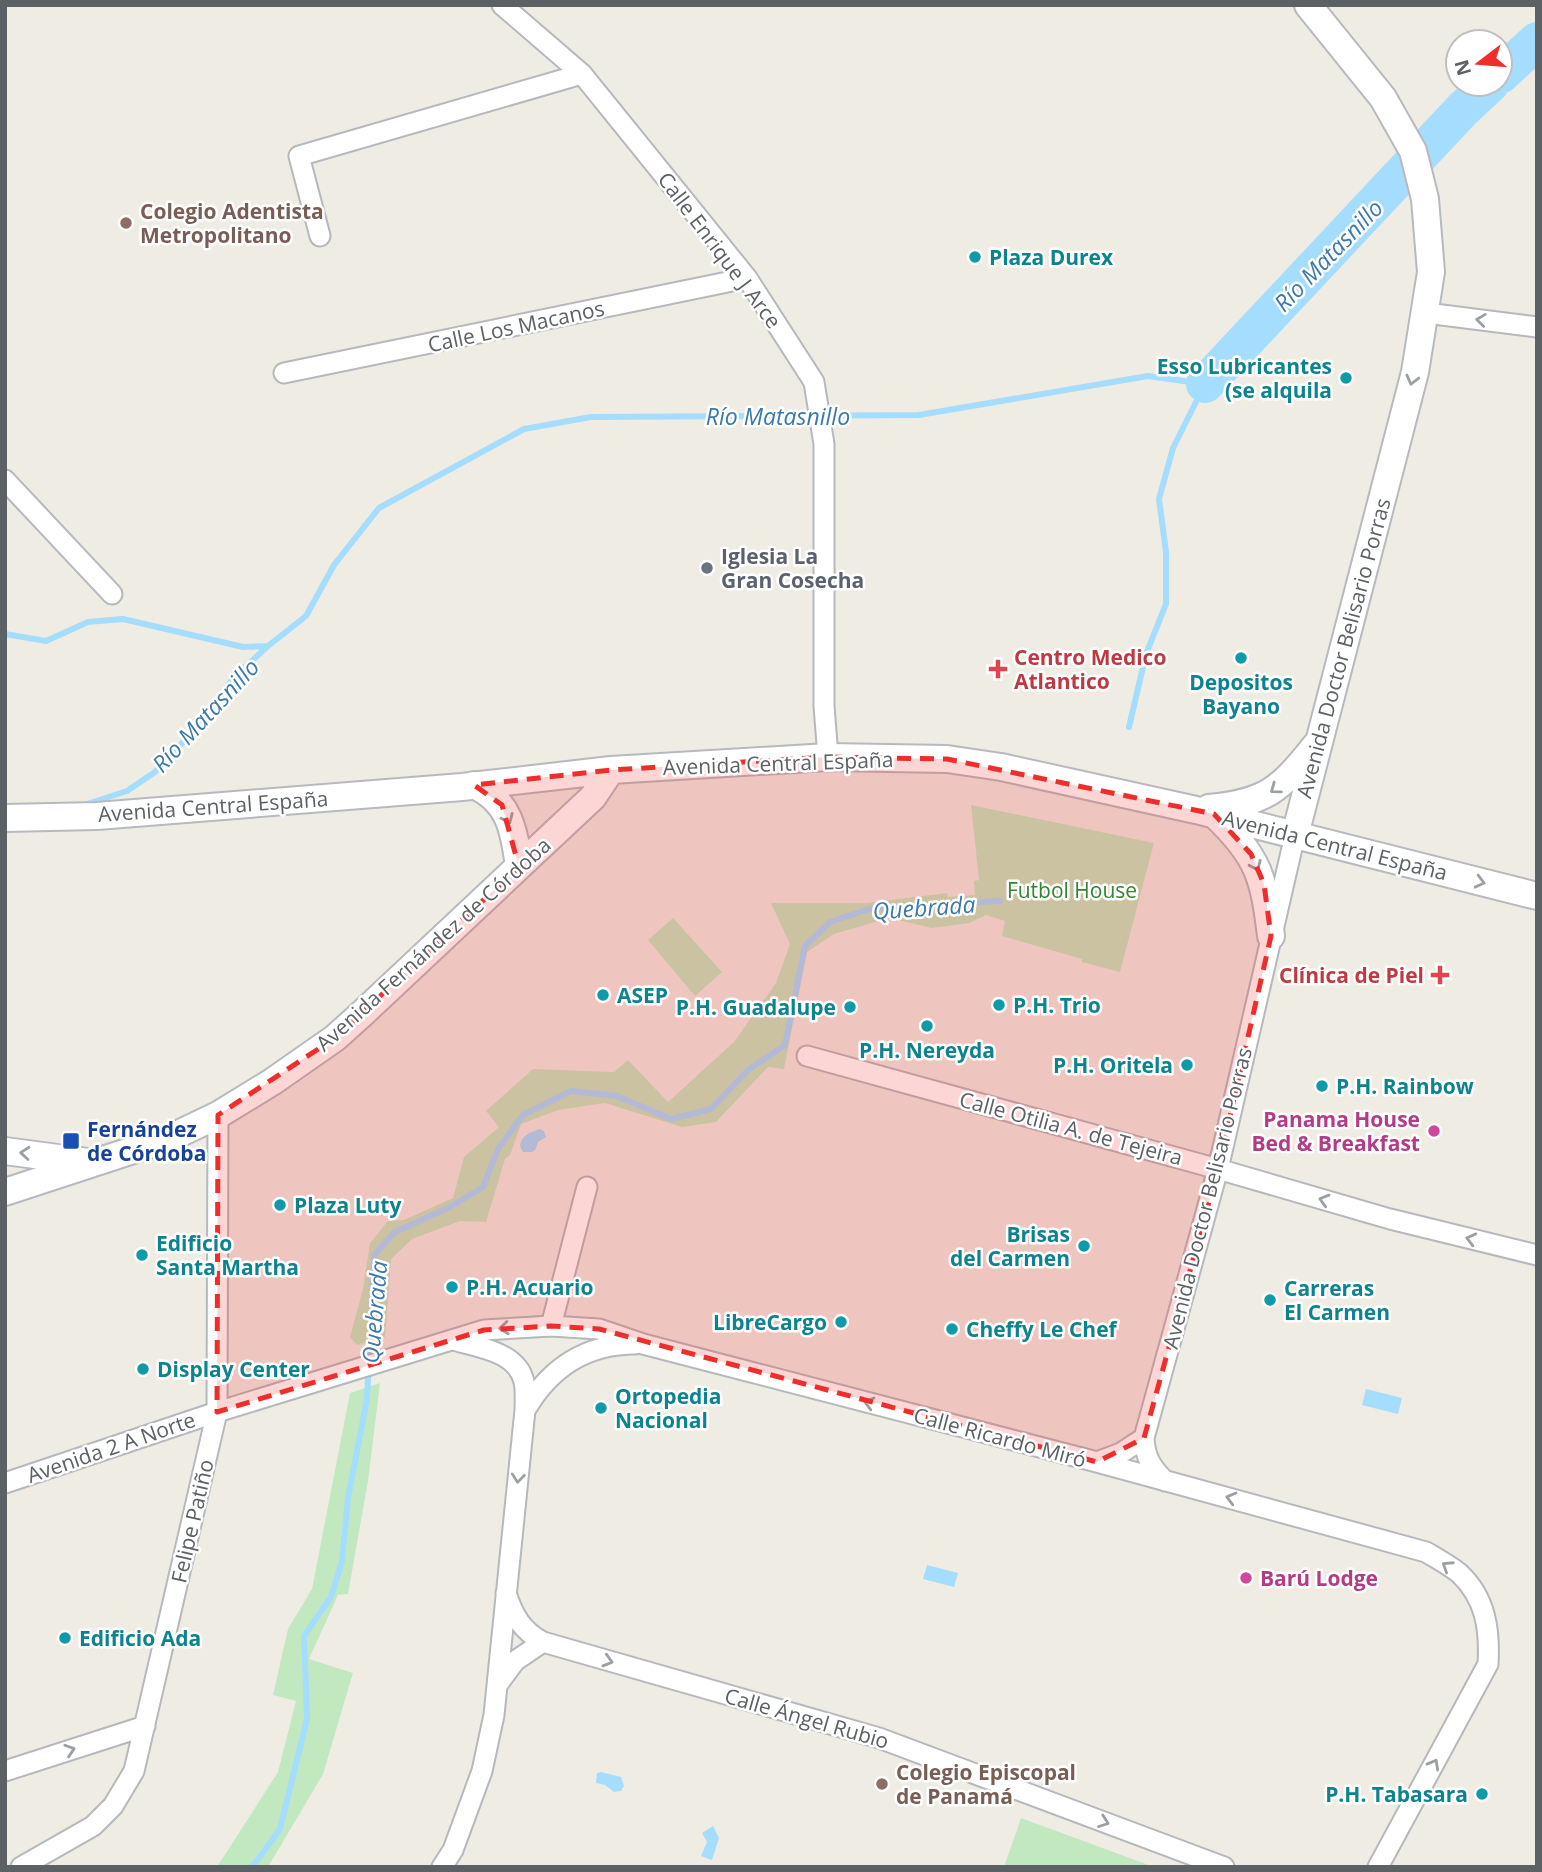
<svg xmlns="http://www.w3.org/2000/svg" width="1542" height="1872" viewBox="0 0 1542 1872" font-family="'Open Sans',sans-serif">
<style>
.green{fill:#c2e8c0}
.water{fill:#a5ddff}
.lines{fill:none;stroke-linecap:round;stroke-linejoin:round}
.stream{stroke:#a5ddff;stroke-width:6}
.river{stroke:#a5ddff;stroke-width:38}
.street-casing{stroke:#b5b8bc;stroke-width:23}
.secondary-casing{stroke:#b6babf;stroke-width:30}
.street{stroke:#fff;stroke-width:19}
.secondary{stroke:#fff;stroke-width:26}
.oneway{stroke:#9da0a3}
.marked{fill:#ef2e2b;fill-opacity:0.2;stroke:#ef2e2b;stroke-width:5;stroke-dasharray:14 9;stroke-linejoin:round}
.education-dot{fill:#8d6e63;stroke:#fff;stroke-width:2.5}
.culture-dot{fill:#0f9aa8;stroke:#fff;stroke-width:2.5}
.worship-dot{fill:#6b7280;stroke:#fff;stroke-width:2.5}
.health-dot{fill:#e0444e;stroke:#fff;stroke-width:2.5}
.hotel-dot{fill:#d1479c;stroke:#fff;stroke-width:2.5}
.transit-dot{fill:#1a4fb4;stroke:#fff;stroke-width:2.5}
.labels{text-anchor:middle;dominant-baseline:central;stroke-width:5;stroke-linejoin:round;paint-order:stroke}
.education-label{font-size:21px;font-weight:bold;fill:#785e54;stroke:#fff;text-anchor:start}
.street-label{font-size:21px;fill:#5c6165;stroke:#fff}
.culture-label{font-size:21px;font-weight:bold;fill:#0d838f;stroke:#fff;text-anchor:start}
.worship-label{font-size:21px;font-weight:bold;fill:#5b616d;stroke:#fff;text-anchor:start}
.health-label{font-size:21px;font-weight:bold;fill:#be3a42;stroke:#fff;text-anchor:start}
.park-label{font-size:21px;fill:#338632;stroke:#fff}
.hotel-label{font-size:21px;font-weight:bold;fill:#b23c85;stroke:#fff;text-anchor:end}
.transit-label{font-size:21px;font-weight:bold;fill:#164399;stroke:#fff;text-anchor:start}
.water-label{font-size:23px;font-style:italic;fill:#3b79ac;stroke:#fff}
</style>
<rect width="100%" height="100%" fill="#efece4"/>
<!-- green -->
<path class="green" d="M 971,805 L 1154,843 L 1120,972 L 1082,962 L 1082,959 L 1002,936 L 1005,921 L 986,915 L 969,923 L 932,928 L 889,918 L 834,934 L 807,952 L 784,1069 L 768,1067 L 716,1122 L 682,1127 L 605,1103 L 558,1110 L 521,1124 L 510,1155 L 505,1159 L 486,1222 L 460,1221 L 412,1239 L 391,1259 L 385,1337 L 357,1345 L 350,1337 L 363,1289 L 370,1243 L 388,1221 L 404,1220 L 453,1198 L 464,1157 L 499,1127 L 486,1111 L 533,1069 L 614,1072 L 628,1060 L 668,1102 L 734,1042 L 776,983 L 790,944 L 771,903 L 866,903 L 947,893 L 948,897 L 975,895 L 974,881 L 979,880 Z
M 673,918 L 722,972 L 695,996 L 648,940 Z
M 380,1383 L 368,1481 L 348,1594 L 338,1595 L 309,1659 L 353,1673 L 323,1774 L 268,1867 L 217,1867 L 278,1772 L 296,1701 L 273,1695 L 288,1629 L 312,1589 L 350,1393 Z
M 1021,1818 L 1154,1867 L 1155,1867 L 1004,1867 Z"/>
<!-- water -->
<path class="water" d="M 539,1129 L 544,1131 L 546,1137 L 538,1142 L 535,1150 L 532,1152 L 523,1152 L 520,1146 C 521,1135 530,1133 539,1129 Z
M 1366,1389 L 1402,1398 L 1398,1414 L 1362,1405 Z
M 927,1565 L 958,1573 L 954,1587 L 923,1579 Z
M 601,1772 L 621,1777 L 624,1786 L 621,1791 L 614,1792 L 605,1785 L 596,1783 L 597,1773 Z
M 713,1826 L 719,1838 L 712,1860 L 701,1856 L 707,1842 L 702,1833 Z"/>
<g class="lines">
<!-- stream -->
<path class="stream" d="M 5,634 L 46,641 L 88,622 L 123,619 L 243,647 L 268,646
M 87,804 L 127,791 L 155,772 L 199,725 L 234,677 L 268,646 L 306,616 L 334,565 L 379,508 L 524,429 L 591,417 L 919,415 L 1148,376 L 1205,384 L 1173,448 L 1159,499 L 1166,552 L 1166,604 L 1146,654 L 1129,727
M 251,1867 L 256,1862 L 280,1829 L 307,1719 L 304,1636 L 331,1597 L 342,1561 L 348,1498 L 367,1399 L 374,1255 L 395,1232 L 450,1207 L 483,1187 L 498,1149 L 523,1115 L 571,1091 L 617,1096 L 671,1119 L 711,1109 L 748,1070 L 785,1045 L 805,946 L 830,922 L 869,909 L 1000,901"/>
<!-- river -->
<path class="river" d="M 1500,75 L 1537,41
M 1205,384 L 1463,109 L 1490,84"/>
<!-- street casing -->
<g class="street-casing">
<path id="street" d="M 502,5 L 582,74 L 747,278 L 814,382 L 824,444 L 824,706 L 828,757
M 320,236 L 299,156 L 582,74
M 1426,313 L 1537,327
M 284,373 L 747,278
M 5,480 L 112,594
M 807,1056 L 1218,1169 L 1390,1219 L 1537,1255
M 551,1326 L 587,1187
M 526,1409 C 550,1368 586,1344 635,1344
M 1097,1462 L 1121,1453 L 1144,1438
M 1165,1481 C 1151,1467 1145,1457 1144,1438 L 1218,1169 L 1295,835
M 5,1483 L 217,1412 L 484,1330 L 551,1326 L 599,1329 L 643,1344 L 1097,1462 L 1426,1552 C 1436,1558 1449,1565 1459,1573 C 1486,1598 1490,1630 1488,1664 L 1378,1867
M 506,1593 C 513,1615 522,1631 543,1642 L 879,1738 L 1224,1867
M 498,1684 L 515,1661 L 543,1642
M 5,1771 L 145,1726
M 21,1867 L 93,1826 L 113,1806 L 134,1771 L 217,1412 L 218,1115
M 442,1867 L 453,1850 L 482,1771 L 494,1715 L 525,1410 C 525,1401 526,1390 524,1382 C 518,1352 478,1347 453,1340"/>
</g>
<!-- secondary casing -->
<g class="secondary-casing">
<path id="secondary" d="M 474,785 C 510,801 514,831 519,866
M 1209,808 C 1267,802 1280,790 1315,746
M 1215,815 C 1259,857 1264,878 1271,936
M 5,818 L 97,816 L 462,787 L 611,770 L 828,757 L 947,759 L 1001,767 L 1196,810 L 1537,896
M 1295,835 L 1415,372 L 1431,272 L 1425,199 L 1413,151 L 1383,98 L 1308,5
M 5,1151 L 88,1162
M 5,1192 L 170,1138 L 218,1115 L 272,1082 L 335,1038 L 365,1011 L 593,797 L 611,770"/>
</g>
<!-- street -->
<use href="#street" class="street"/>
<!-- secondary -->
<use href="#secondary" class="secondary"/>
</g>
<!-- one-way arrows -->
<defs><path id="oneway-chevron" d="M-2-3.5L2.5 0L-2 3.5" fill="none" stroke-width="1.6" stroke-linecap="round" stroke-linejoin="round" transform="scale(1.75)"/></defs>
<g class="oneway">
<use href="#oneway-chevron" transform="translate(1481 320) rotate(-173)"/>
<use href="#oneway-chevron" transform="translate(1412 380) rotate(104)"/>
<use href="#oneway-chevron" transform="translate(1275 789) rotate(144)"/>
<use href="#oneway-chevron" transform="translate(508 819) rotate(66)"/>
<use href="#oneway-chevron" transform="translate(1256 866) rotate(66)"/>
<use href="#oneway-chevron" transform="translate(1480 882) rotate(14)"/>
<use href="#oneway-chevron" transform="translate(25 1153) rotate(-175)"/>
<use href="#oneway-chevron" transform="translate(1324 1200) rotate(-164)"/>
<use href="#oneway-chevron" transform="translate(1471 1239) rotate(-166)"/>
<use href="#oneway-chevron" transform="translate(504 1328) rotate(174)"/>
<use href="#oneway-chevron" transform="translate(869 1403) rotate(-165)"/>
<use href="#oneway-chevron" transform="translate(518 1478) rotate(96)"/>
<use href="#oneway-chevron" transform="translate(1231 1498) rotate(-165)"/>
<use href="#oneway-chevron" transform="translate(1447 1566) rotate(-147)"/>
<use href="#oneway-chevron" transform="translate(608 1661) rotate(16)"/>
<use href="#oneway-chevron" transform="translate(70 1750) rotate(-18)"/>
<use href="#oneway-chevron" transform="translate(1434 1764) rotate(-61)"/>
<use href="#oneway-chevron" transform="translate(1104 1822) rotate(20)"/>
</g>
<!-- marked area -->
<path class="marked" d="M 828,757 L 947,759 L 1214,814 L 1251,854 L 1264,884 L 1271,936 L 1218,1169 L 1144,1438 L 1097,1462 L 599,1329 L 551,1326 L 484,1330 L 217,1412 L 218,1115 L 335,1038 L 519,867 L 502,805 L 474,785 L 611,770 Z"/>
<!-- markers -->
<g class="education-dot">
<circle cx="126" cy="223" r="7"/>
<circle cx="882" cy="1784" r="7"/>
</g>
<g class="culture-dot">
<circle cx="975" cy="257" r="7"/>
<circle cx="1346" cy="378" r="7"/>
<circle cx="1241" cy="658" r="7"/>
<circle cx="603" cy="995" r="7"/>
<circle cx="999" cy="1005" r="7"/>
<circle cx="850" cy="1007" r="7"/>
<circle cx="927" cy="1026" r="7"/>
<circle cx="1187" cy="1065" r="7"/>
<circle cx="1322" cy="1086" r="7"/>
<circle cx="280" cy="1205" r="7"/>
<circle cx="1084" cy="1246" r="7"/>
<circle cx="142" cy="1255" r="7"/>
<circle cx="452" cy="1287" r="7"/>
<circle cx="1270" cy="1300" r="7"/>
<circle cx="841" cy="1322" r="7"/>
<circle cx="952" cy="1329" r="7"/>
<circle cx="143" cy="1369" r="7"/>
<circle cx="601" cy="1408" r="7"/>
<circle cx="65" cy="1638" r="7"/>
<circle cx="1482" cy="1794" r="7"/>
</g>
<circle class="worship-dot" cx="707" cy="568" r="7"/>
<g class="health-dot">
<path d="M994.5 658.5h7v7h7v7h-7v7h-7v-7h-7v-7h7z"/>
<path d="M1436.5 964.5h7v7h7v7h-7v7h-7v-7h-7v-7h7z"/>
</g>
<g class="hotel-dot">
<circle cx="1434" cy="1131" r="7"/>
<circle cx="1246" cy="1578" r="7"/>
</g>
<rect class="transit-dot" x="62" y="1132" width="18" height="18" rx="3.5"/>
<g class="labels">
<!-- education labels -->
<g class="education-label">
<text x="140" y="211">Colegio Adentista<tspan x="140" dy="24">Metropolitano</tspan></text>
<text x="896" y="1772">Colegio Episcopal<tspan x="896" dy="24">de Panamá</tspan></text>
</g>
<!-- street labels -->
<g class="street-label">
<text transform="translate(720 250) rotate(53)">Calle Enrique J Arce</text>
<text transform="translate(516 326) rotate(-12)">Calle Los Macanos</text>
<text transform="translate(1343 648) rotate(-75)">Avenida Doctor Belisario Porras</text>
<text transform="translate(778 763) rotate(-2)">Avenida Central España</text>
<text transform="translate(213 806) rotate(-4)">Avenida Central España</text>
<text transform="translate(1335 845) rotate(14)">Avenida Central España</text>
<text transform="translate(433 944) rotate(-42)">Avenida Fernández de Córdoba</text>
<text transform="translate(1071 1128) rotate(15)">Calle Otilia A. de Tejeira</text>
<text transform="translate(1207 1198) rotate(-76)">Avenida Doctor Belisario Porras</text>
<text transform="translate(1000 1437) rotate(15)">Calle Ricardo Miró</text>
<text transform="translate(111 1447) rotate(-19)">Avenida 2 A Norte</text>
<text transform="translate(192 1521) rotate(-77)">Felipe Patiño</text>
<text transform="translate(807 1718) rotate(16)">Calle Ángel Rubio</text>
</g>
<!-- culture labels -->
<g class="culture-label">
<text x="989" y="257">Plaza Durex</text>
<text x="1332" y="366" text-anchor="end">Esso Lubricantes<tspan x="1332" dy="24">(se alquila</tspan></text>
<text x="1241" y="682" text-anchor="middle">Depositos<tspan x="1241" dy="24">Bayano</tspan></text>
<text x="617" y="995">ASEP</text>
<text x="1013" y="1005">P.H. Trio</text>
<text x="836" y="1007" text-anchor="end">P.H. Guadalupe</text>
<text x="927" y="1050" text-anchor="middle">P.H. Nereyda</text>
<text x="1173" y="1065" text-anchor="end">P.H. Oritela</text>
<text x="1336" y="1086">P.H. Rainbow</text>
<text x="294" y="1205">Plaza Luty</text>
<text x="1070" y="1234" text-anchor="end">Brisas<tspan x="1070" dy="24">del Carmen</tspan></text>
<text x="156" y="1243">Edificio<tspan x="156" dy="24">Santa Martha</tspan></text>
<text x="466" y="1287">P.H. Acuario</text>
<text x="1284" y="1288">Carreras<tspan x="1284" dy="24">El Carmen</tspan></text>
<text x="827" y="1322" text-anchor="end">LibreCargo</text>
<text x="966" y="1329">Cheffy Le Chef</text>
<text x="157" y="1369">Display Center</text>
<text x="615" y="1396">Ortopedia<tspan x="615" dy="24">Nacional</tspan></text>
<text x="79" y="1638">Edificio Ada</text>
<text x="1468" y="1794" text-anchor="end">P.H. Tabasara</text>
</g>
<!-- worship labels -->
<g class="worship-label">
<text x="721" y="556">Iglesia La<tspan x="721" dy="24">Gran Cosecha</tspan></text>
</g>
<!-- health labels -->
<g class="health-label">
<text x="1014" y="657">Centro Medico<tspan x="1014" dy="24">Atlantico</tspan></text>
<text x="1424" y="975" text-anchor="end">Clínica de Piel</text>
</g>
<!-- park labels -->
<g class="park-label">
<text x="1072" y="890">Futbol House</text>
</g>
<!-- hotel labels -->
<g class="hotel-label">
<text x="1420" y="1119">Panama House<tspan x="1420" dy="24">Bed &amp; Breakfast</tspan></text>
<text x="1260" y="1578" text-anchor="start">Barú Lodge</text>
</g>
<!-- transit labels -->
<g class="transit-label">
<text x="87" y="1129">Fernández<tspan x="87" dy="24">de Córdoba</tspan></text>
</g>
<!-- water labels -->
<g class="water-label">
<text transform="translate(1328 255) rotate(-46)">Río Matasnillo</text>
<text x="778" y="416">Río Matasnillo</text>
<text transform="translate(205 715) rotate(-47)">Río Matasnillo</text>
<text transform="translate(924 907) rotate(-4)">Quebrada</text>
<text transform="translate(374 1312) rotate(-85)">Quebrada</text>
</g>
</g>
<!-- border -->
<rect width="1542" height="1872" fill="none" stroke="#5c6165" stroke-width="14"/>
<!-- north arrow -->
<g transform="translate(1479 63) rotate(254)"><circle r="33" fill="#ffffff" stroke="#bec0c1" stroke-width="2"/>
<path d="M0-5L12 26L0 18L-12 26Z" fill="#ef2e2b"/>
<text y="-10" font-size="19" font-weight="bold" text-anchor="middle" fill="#5c6165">N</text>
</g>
</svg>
